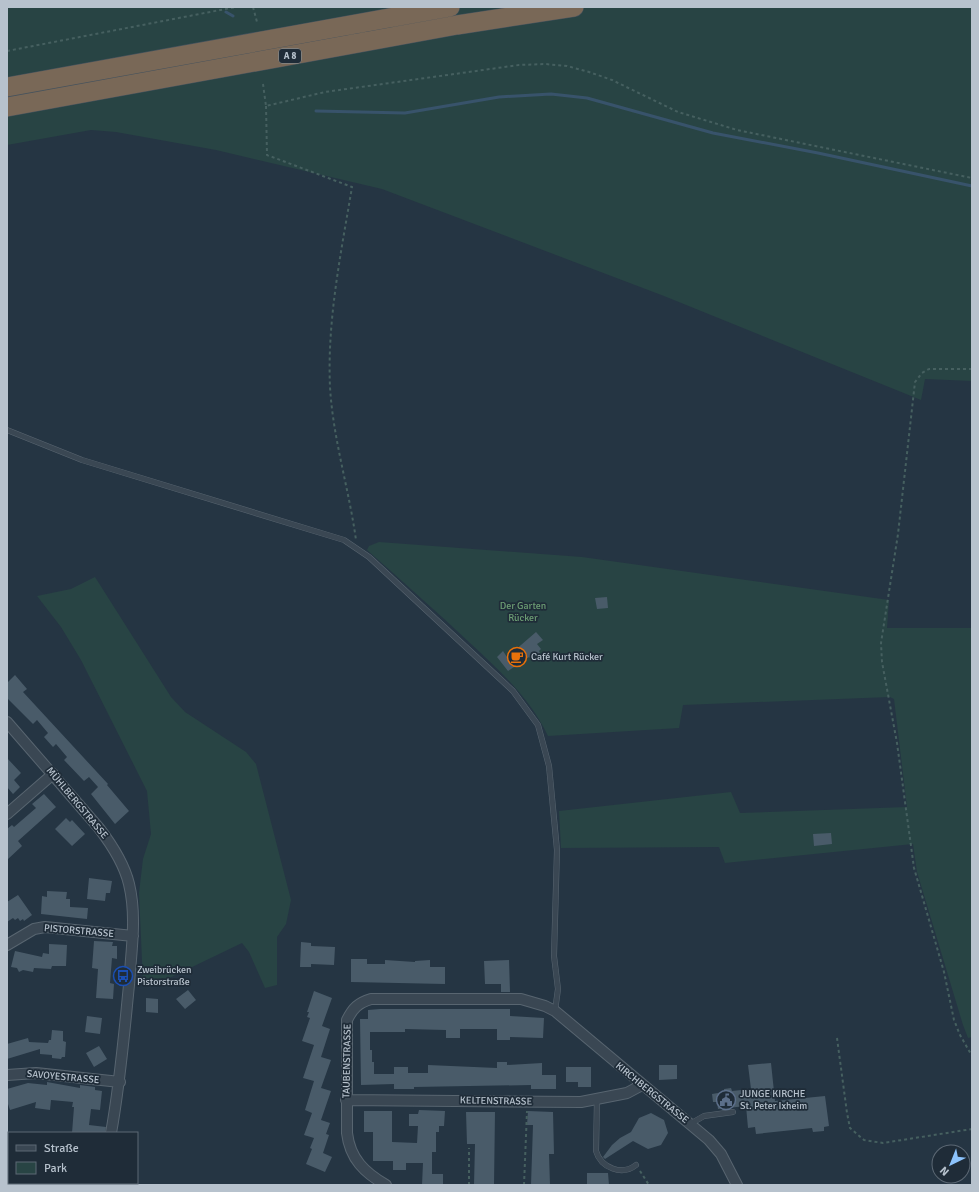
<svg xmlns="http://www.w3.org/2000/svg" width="979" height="1192" viewBox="0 0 979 1192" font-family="Signika,sans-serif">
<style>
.green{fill:#284444}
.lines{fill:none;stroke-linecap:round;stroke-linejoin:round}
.stream{stroke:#38536b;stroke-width:3}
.building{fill:#495b69}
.service-casing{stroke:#586570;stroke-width:6}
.minor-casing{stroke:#586570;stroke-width:12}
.motorway-casing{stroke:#45525d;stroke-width:20}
.path{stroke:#466060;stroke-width:2;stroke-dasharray:3 3;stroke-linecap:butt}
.service{stroke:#3a4753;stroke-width:5}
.minor{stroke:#3a4753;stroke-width:10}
.motorway{stroke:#796857;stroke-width:19}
.labels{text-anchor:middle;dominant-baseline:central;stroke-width:3.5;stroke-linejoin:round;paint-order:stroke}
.shield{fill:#1f2c38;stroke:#8995a0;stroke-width:1}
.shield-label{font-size:9px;font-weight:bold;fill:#b7c2cd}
.park-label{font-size:10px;fill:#6d9e74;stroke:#1f2c38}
.poi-label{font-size:10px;fill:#b7c2cd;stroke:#1f2c38;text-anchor:start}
.street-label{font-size:10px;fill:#b7c2cd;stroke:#1f2c38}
</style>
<rect width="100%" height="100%" fill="#253543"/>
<!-- green -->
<path class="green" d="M 7,7 L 972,7 L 972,381 L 925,379 L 921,400 L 664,296 L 382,189 L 216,150 L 116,132 L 91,130 L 7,145 Z
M 379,542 L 582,557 L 889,600 L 887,628 L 972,628 L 972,1037 L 968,1038 L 963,1025 L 917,872 L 913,844 L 725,863 L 719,847 L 561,848 L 559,811 L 731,792 L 740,813 L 907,807 L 894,699 L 890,697 L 683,705 L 679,728 L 548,736 C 530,698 500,671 470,643 C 436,611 402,581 367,550 L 369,546 Z
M 95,577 L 171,697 L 185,712 L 246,752 L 256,764 L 291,900 L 286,924 L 277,937 L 277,985 L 265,988 L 249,952 L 242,943 L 163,981 L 143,983 L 139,893 L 143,859 L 151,834 L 147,791 L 81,660 L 61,627 L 37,596 L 71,589 Z"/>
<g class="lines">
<!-- stream -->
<path class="stream" d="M 226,12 L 233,16
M 316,111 L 405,113 L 499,97 L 551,94 L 587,98 L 713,133 L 818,153 L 972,186"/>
</g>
<!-- building -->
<path class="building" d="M 607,597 L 608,608 L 597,609 L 595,598 Z
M 536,632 L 543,640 L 537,644 L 541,649 L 539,651 L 540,653 L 534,658 L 532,656 L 530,658 L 529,657 L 508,671 L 497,657 L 503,651 L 507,657 Z
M 15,675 L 27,689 L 23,692 L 108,784 L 107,785 L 129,811 L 115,824 L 91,794 L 98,787 L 89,777 L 84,781 L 64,760 L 67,757 L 56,744 L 53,747 L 44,737 L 48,733 L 37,720 L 33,724 L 7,698 L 7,683 Z
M 7,758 L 21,773 L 14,780 L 20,787 L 13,794 L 7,787 Z
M 44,794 L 56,807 L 18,841 L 22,846 L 7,860 L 7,829 L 12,825 L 14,827 L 36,808 L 32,804 Z
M 66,818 L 70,822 L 72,820 L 85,834 L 72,846 L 55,829 Z
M 831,833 L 832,844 L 814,846 L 813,834 Z
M 89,878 L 112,881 L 110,893 L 106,893 L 105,901 L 87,899 Z
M 47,891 L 67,892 L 66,899 L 70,899 L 70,907 L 88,908 L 87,919 L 41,914 L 42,896 L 47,897 Z
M 18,895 L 32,915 L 24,921 L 23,919 L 20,921 L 18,918 L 15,920 L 13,918 L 7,922 L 7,902 Z
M 94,941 L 113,942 L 112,946 L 117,946 L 117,959 L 112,958 L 110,983 L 114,984 L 113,999 L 96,998 L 98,969 L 92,968 Z
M 301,942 L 311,943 L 311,946 L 335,947 L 334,965 L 311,964 L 311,967 L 300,967 Z
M 49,944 L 67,945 L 66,966 L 52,966 L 51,969 L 34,968 L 33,972 L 23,970 L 19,972 L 17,968 L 11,967 L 15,951 L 42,957 L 43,953 L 49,954 Z
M 351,959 L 367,959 L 367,964 L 385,964 L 385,960 L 415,962 L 415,961 L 430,960 L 430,967 L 445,967 L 445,984 L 351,982 Z
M 509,960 L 510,992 L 501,992 L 501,984 L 485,984 L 484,961 Z
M 188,990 L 196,1000 L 185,1009 L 176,999 Z
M 314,991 L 332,998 L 322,1026 L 330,1029 L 321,1057 L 331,1060 L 321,1088 L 331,1091 L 321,1120 L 330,1123 L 326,1134 L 329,1135 L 323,1153 L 332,1157 L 325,1172 L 306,1164 L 312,1149 L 310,1148 L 314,1138 L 304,1135 L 312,1113 L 305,1110 L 314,1081 L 303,1078 L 314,1045 L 302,1041 L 310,1018 L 307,1017 L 309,1012 L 307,1012 Z
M 146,998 L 158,999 L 158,1013 L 146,1012 Z
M 380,1009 L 510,1009 L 510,1016 L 544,1018 L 543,1038 L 510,1037 L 510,1040 L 497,1040 L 497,1029 L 460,1029 L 460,1038 L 446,1038 L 446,1030 L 405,1029 L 405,1032 L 370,1032 L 370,1050 L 372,1050 L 372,1062 L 374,1062 L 374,1074 L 394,1074 L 394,1067 L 408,1067 L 408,1073 L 428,1073 L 428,1065 L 497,1068 L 497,1062 L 507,1062 L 507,1065 L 542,1063 L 542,1075 L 556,1075 L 556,1089 L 531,1089 L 531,1085 L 414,1087 L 414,1089 L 394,1089 L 394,1084 L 361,1085 L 360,1019 L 368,1019 L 368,1010 Z
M 87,1016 L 102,1018 L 100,1034 L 85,1032 Z
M 52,1030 L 63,1031 L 63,1041 L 66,1042 L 65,1057 L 62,1057 L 61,1059 L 52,1058 L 52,1055 L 40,1054 L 40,1049 L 7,1059 L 7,1044 L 28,1038 L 29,1042 L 48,1043 L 49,1040 L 51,1040 Z
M 99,1046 L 107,1059 L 94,1067 L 86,1053 Z
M 771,1063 L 775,1101 L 825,1096 L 829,1126 L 824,1127 L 824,1131 L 813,1132 L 812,1128 L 756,1134 L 755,1127 L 748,1128 L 746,1106 L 718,1109 L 717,1102 L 713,1102 L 712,1094 L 724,1092 L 724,1089 L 731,1088 L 732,1091 L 751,1089 L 748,1065 Z
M 659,1065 L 677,1065 L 677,1079 L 659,1080 Z
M 566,1067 L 591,1067 L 591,1087 L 578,1087 L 578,1082 L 566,1082 Z
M 47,1082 L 80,1088 L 80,1085 L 95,1087 L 95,1090 L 102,1091 L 100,1110 L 91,1109 L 89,1125 L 106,1127 L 105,1133 L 72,1133 L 74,1107 L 72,1107 L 73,1102 L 51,1100 L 50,1110 L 35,1108 L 36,1102 L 10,1110 L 7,1101 L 7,1089 L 28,1083 L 47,1085 Z
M 419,1110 L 445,1111 L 444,1126 L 439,1126 L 439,1132 L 436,1132 L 436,1152 L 432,1152 L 432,1174 L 443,1174 L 443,1185 L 422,1185 L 423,1163 L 406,1163 L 406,1170 L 393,1170 L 393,1161 L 373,1161 L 373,1132 L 364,1132 L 364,1111 L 392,1111 L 392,1142 L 417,1143 L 418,1126 L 409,1126 L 409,1114 L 418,1114 Z
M 528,1111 L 553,1112 L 554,1154 L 549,1154 L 550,1185 L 531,1185 L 533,1125 L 527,1125 Z
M 466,1112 L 495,1112 L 494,1185 L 474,1185 L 475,1144 L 467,1144 Z
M 651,1113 L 664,1120 L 668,1133 L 661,1145 L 648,1149 L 633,1141 L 605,1159 L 603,1157 L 612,1145 L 620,1138 L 631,1132 L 639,1118 Z
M 587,1173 L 608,1173 L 609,1185 L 587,1185 Z"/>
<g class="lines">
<!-- service casing -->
<g class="service-casing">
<path id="service" d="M 7,430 L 82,460 L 344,540 L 369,557 L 513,691 L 538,725 L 549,766 L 557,850 L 554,956 L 558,989 L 555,1011
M 597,1100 L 596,1151 C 601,1168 622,1176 636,1165
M 690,1124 L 704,1116 L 733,1112"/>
</g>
<!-- minor casing -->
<g class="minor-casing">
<path id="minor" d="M 7,722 L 99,828 C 112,845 124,863 129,884 C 137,917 131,952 129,985 C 124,1035 120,1084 111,1133
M 7,814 L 53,774
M 7,945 L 34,929 L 45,927 L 133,936
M 7,1075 L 36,1073 L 120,1082
M 346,1100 L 581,1102 L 627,1093 L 642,1085
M 76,1185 L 78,1183
M 386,1185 C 365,1173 350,1159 347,1133 L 347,1020 C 353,1008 358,1003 371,999 L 521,999 L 545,1006 L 555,1011 L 709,1140 L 721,1154 L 737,1185"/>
</g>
<!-- motorway casing -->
<g class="motorway-casing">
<path id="motorway" d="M 7,87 L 450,7
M 7,107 L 457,25 L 574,7"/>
</g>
<!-- path -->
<path class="path" d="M 253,7 L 257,22
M 7,51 L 236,7
M 263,84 L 266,106 L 325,92 L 519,65 L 545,64 L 567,66 L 589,72 L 612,80 L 678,112 L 737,130 L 972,178
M 266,106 L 267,155 L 352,187 C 341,253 327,320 330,387 C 333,439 349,489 356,540
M 972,369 L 929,369 L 922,373 L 915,382 L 898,534 L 881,643 L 882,662 L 897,743 L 914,868 L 944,972 L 954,1020 L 960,1035 L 972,1056
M 837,1038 L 847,1113 L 850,1128 L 864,1140 L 883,1143 L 972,1129
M 640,1171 L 649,1185
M 469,1185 L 469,1148
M 524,1185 L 527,1111"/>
<!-- service -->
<use href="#service" class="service"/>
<!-- minor -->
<use href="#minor" class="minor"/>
<!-- motorway -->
<use href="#motorway" class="motorway"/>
</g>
<!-- icons -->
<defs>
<g id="cafe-ring" transform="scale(1)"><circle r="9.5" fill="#1f2c38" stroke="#e8710a" stroke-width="1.5"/><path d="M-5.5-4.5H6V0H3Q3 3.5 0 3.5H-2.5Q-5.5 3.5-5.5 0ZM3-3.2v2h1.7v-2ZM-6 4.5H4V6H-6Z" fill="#e8710a"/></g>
<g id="bus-ring" transform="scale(1)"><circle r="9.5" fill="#1f2c38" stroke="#1a4fb4" stroke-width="1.5"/><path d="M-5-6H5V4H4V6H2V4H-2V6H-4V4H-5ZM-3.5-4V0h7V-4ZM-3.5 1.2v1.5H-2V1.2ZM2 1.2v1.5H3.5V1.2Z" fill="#1a4fb4"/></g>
<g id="civic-ring" transform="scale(1)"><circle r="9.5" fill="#1f2c38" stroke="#5c6f8a" stroke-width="1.5"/><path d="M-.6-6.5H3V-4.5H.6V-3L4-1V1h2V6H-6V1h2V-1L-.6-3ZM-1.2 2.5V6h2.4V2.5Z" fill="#5c6f8a"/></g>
</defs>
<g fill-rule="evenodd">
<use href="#cafe-ring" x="517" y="657"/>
<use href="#bus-ring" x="123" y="976"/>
<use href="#civic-ring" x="726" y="1100"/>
</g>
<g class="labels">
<!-- shield labels -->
<rect class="shield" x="279" y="49" width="22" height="14" rx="3"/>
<g class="shield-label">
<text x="290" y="56">A 8</text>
</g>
<!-- park labels -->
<g class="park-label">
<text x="523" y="606">Der Garten<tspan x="523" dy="12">Rücker</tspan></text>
</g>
<!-- poi labels -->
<g class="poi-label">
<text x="531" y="657">Café Kurt Rücker</text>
<text x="137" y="970">Zweibrücken<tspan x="137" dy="12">Pistorstraße</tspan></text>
<text x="740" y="1094">JUNGE KIRCHE<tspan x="740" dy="12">St. Peter Ixheim</tspan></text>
</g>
<!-- street labels -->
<g class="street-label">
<text transform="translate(77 803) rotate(50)">MÜHLBERGSTRASSE</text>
<text transform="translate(79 931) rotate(5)">PISTORSTRASSE</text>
<text transform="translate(347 1061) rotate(-89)">TAUBENSTRASSE</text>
<text transform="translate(63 1077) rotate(5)">SAVOYESTRASSE</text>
<text transform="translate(652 1093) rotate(39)">KIRCHBERGSTRASSE</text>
<text transform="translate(496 1101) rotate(1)">KELTENSTRASSE</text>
</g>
</g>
<!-- border -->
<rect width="979" height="1192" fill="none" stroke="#b7c2cd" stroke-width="16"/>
<!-- legend -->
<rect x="8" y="1132" width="130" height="52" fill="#1f2c38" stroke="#5c6874"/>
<rect x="16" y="1145" width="20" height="6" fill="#3a4753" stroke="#5c6874"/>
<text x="44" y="1152" font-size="12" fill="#b7c2cd">Straße</text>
<rect x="16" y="1162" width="20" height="12" fill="#284444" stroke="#5c6874"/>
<text x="44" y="1172" font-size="12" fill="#b7c2cd">Park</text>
<!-- north arrow -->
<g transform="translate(951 1164) rotate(223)"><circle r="19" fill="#1f2c38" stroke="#5c6874"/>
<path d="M0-3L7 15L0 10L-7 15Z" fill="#8cc3fc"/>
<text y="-6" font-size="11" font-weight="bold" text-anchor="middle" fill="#b7c2cd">N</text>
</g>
</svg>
